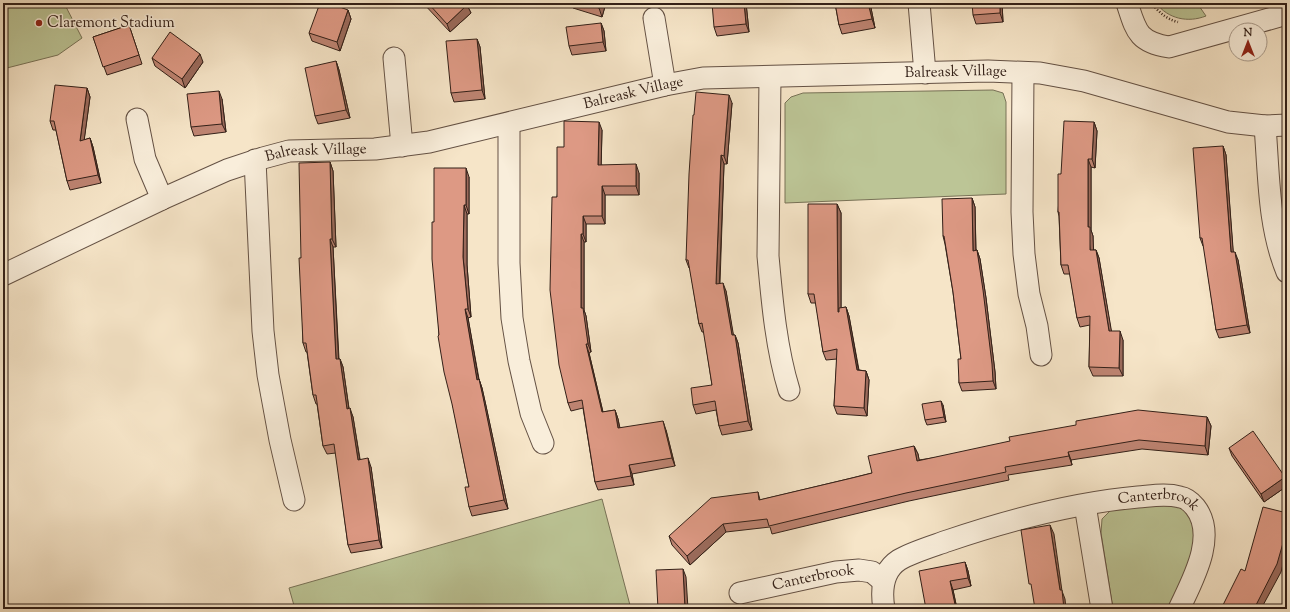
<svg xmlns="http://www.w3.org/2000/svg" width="1290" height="612" viewBox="0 0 1290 612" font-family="'Sorts Mill Goudy',serif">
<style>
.green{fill:#bcc596;stroke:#787257}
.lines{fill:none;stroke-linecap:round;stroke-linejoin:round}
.minor-casing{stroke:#645144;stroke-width:23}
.path{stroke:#332018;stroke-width:2.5;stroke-dasharray:1 2;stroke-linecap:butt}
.minor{stroke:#f9eedb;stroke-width:21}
.wall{fill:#be8472;stroke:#332018}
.shaded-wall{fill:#9b6b5c;stroke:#332018}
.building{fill:#dd9984;stroke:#332018}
.poi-dot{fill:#8f2418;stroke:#f9eedb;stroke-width:1.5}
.labels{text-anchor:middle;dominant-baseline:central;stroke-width:3;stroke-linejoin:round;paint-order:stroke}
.poi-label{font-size:15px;fill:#332018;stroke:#f9eedb;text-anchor:start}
.street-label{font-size:15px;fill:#332018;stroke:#f9eedb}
</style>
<rect width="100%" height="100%" fill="#f6e5c8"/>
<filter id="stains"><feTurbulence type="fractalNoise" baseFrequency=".005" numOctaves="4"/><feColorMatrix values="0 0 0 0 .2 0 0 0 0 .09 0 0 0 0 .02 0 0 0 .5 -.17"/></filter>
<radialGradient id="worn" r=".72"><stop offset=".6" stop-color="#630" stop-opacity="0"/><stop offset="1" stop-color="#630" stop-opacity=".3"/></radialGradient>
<!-- green -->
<path class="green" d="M 3,3 L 64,3 L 82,38 L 58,55 L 3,69 Z
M 1156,3 L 1197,3 L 1206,16 C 1188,23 1168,19 1156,3 Z
M 993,90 L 1003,93 L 1006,102 L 1006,194 L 785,203 L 785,103 L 791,97 L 803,93 Z
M 602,499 L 631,609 L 295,609 L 289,588 Z
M 1178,503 L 1189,509 L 1197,542 L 1170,609 L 1113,609 L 1101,533 L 1102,519 L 1113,508 Z"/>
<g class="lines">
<!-- minor casing -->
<g class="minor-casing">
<g id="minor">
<path d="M 919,3 L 925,73"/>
<path d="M 1127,3 C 1136,30 1137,42 1169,47 L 1287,14"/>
<path d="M 654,18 L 665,85"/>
<path d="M 394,58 L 402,146"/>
<path d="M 1023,73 L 1022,212 L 1024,254 L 1029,294 L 1037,326 L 1041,355"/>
<path d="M 770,77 L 768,256 C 772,300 776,348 789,390"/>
<path d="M 137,119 L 145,159 L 162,199"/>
<path d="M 509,123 L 509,263 L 512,318 L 519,361 L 531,413 L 543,443"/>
<path d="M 1265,126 C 1269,175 1268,226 1287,272"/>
<path d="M 255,160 L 263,331 L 268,375 L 280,440 L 294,500"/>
<path id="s1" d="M 3,275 L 162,199 L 227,170 L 263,158 L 289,151 L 375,149 L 429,142 L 665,85 L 703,78 L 988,71 L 1040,73 L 1084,81 L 1228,122 L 1265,126 L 1287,125"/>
<path d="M 1085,505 L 1102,609"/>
<path id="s2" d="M 740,593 L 836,572 L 859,570 L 872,572 L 883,581"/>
<path id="s3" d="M 884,609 C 881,591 882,571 899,560 C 910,553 933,546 947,541 C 1009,520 1072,503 1138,497 C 1151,496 1166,493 1180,497 C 1186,498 1191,502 1195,507 C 1218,536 1192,581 1179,609"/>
</g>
</g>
<!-- path -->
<path class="path" d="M 1151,3 C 1159,12 1166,19 1178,22"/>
<!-- minor -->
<use href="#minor" class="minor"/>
</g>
<!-- wall -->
<path class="wall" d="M 352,3 L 386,3 L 353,6 Z
M 423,3 L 466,3 L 471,13 L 450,32 Z
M 571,3 L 606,3 L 602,17 L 573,8 Z
M 746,3 L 749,32 L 717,36 L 714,27 Z
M 835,3 L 870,3 L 875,28 L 842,34 L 839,25 Z
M 1002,3 L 1003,22 L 976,24 L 973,15 Z
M 348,10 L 351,19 L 340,51 L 312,41 L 309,33 Z
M 601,23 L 604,31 L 606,51 L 572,55 L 569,46 Z
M 129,25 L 142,64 L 107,75 L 93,37 Z
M 477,39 L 480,47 L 485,99 L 454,102 L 451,93 Z
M 152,58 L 203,62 L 185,88 L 155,66 Z
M 336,61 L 339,70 L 350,118 L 318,124 L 315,116 Z
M 87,88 L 90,97 L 84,140 L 90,138 L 93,147 L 101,183 L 70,190 L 67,181 L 56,130 L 53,130 L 50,121 Z
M 222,99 L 226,132 L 194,136 L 191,127 Z
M 732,103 L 727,164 L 724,164 L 720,283 L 726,291 L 733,335 L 735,335 L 738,343 L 752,430 L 722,435 L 719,426 L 716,410 L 696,414 L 693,405 L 712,385 L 704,332 L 702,332 L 699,324 L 690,268 L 689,268 L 686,260 Z
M 1094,122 L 1097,131 L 1095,168 L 1091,167 L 1091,230 L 1093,236 L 1093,250 L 1096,250 L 1099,258 L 1111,331 L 1123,340 L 1123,376 L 1093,376 L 1089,367 L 1090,325 L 1080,327 L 1077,318 L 1070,274 L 1064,274 L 1061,265 L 1059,216 L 1058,212 L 1061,174 Z
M 602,130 L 601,165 L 639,173 L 639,195 L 605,195 L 605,224 L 586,224 L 586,242 L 584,242 L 584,310 L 586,316 L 591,352 L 589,353 L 603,412 L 615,410 L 618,419 L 620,428 L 666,430 L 675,466 L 632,474 L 634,485 L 598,490 L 595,482 L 583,408 L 571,411 L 568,403 L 557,197 L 564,147 Z
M 1223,146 L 1226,155 L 1233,252 L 1238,260 L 1250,333 L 1219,338 L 1216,330 L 1204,246 L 1203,246 L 1200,238 Z
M 330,162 L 333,171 L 336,247 L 333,247 L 339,359 L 340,359 L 343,367 L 349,408 L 353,417 L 360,459 L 371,467 L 382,548 L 351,553 L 348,545 L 336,453 L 327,454 L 323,446 L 317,404 L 316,404 L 313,395 L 307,352 L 306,352 L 303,343 L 301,258 Z
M 469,177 L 469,214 L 467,214 L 467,265 L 471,317 L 468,318 L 479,379 L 482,388 L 486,406 L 508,509 L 472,516 L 469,507 L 469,487 L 439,335 L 434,222 Z
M 972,198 L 975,207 L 976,250 L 977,250 L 980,259 L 986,298 L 995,372 L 996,389 L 962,391 L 959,383 L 961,359 L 953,292 L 945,244 L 943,236 Z
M 837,204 L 841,213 L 841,308 L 846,307 L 849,316 L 859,370 L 866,371 L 869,380 L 867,416 L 837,414 L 834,406 L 837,359 L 826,360 L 823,352 L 816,303 L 811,303 L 808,294 Z
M 943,405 L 946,422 L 927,425 L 925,420 Z
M 1207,417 L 1211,426 L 1208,455 L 1142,449 L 1071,460 L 1072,465 L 1008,475 L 1009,480 L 909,501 L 772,534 L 770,527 L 726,532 L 690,565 L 672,545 L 669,536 L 758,492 L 760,500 L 852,478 L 872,473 L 914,446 L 918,454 L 919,460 Z
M 1229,448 L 1285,477 L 1287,483 L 1287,486 L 1264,502 L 1232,456 Z
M 965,562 L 968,571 L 971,586 L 953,590 L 957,609 L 926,609 Z"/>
<!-- shaded-wall -->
<path class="shaded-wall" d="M 600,3 L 606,3 L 602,17 L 599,8 Z
M 744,3 L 746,3 L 749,32 L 746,24 Z
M 868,3 L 870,3 L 875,28 L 872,19 Z
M 1000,3 L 1002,3 L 1003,22 L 1000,13 Z
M 467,5 L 471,13 L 450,32 L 447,24 Z
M 348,10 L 351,19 L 340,51 L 337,42 Z
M 601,23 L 604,31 L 606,51 L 603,42 Z
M 477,39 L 480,47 L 485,99 L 482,90 Z
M 200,54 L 203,62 L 185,88 L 182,79 Z
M 336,61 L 339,70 L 350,118 L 346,110 Z
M 87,88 L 90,97 L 83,149 L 80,141 Z
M 219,91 L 222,99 L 226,132 L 222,124 Z
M 729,95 L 732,103 L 727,164 L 724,156 Z
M 599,122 L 602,130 L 601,173 L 598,165 Z
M 1094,122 L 1097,131 L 1095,168 L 1092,159 Z
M 90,138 L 93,147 L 101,183 L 98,175 Z
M 1223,146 L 1226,155 L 1234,261 L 1231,252 Z
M 721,155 L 724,164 L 719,292 L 716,284 Z
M 1088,159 L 1091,167 L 1091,230 L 1093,236 L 1094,259 L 1090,250 L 1088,227 Z
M 330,162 L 333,171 L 336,247 L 332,239 Z
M 636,164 L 639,173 L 639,195 L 636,186 Z
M 466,168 L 469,177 L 469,214 L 466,205 Z
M 602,186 L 605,195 L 605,224 L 602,216 Z
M 972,198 L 975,207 L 976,259 L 973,251 Z
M 837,204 L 841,213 L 841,321 L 838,312 Z
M 464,205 L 467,214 L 467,265 L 471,317 L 468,309 L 463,257 Z
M 583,216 L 586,224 L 586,242 L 583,234 Z
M 581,234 L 584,242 L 584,310 L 586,316 L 591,352 L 588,344 L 581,308 Z
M 330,239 L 333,247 L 339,368 L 336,359 Z
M 977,250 L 980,259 L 986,298 L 995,372 L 996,389 L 993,381 Z
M 1096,250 L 1099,258 L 1113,340 L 1109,331 Z
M 1235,252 L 1238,260 L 1250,333 L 1247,325 Z
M 723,283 L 726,291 L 735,344 L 732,335 Z
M 846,307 L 849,316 L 860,379 L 857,370 Z
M 465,309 L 468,318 L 480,388 L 477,380 Z
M 1120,331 L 1123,340 L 1123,376 L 1119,368 Z
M 735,335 L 738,343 L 752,430 L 748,421 Z
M 586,344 L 589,353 L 605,421 L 602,412 Z
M 340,359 L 343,367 L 350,417 L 347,409 Z
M 866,371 L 869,380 L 867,416 L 864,408 Z
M 479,379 L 482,388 L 486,406 L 508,509 L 504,500 Z
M 941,401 L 943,405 L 946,422 L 944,417 Z
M 350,408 L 353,417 L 361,468 L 358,460 Z
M 615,410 L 618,419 L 621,437 L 618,428 Z
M 1207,417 L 1211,426 L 1208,455 L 1205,446 Z
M 663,421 L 666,430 L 675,466 L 672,458 Z
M 914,446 L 918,454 L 921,469 L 917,461 Z
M 1068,452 L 1071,460 L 1072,465 L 1069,456 Z
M 368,458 L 371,467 L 382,548 L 379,540 Z
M 629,465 L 632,474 L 634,485 L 631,476 Z
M 1285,477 L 1287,483 L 1287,486 L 1264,502 L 1261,494 Z
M 723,524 L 726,532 L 690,565 L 687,556 Z
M 1050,525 L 1054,534 L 1062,591 L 1065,599 L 1066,609 L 1064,609 L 1060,590 Z
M 1287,529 L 1287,549 L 1281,572 L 1261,609 L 1254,609 Z
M 965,562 L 968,571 L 971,586 L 968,578 Z
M 683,569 L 686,577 L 688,609 L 685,609 Z
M 950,581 L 953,590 L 957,609 L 956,609 Z"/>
<!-- building -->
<path class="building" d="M 320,3 L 329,3 L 348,10 L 337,42 L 309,33 Z
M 428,3 L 466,3 L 467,5 L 447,24 Z
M 582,3 L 600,3 L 599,8 Z
M 712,3 L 744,3 L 746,24 L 714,27 Z
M 835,3 L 868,3 L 872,19 L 839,25 Z
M 972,3 L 1000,3 L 1000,13 L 973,15 Z
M 601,23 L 603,42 L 569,46 L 566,27 Z
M 129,25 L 139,55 L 103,67 L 93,37 Z
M 170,32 L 200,54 L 182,79 L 152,58 Z
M 477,39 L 482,90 L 451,93 L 446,41 Z
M 336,61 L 346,110 L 315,116 L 305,68 Z
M 55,85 L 87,88 L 80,141 L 90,138 L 98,175 L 67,181 L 54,121 L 50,121 Z
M 219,91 L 222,124 L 191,127 L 187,94 Z
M 696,92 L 729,95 L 724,156 L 721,155 L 716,284 L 723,283 L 732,335 L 735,335 L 748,421 L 719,426 L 715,401 L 693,405 L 691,388 L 712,385 L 702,323 L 699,324 L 688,260 L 686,260 L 689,174 L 693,115 L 694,115 Z
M 564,121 L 599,122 L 598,165 L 636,164 L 636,186 L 602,186 L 602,216 L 583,216 L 583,234 L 581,234 L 581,308 L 583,308 L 588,344 L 586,344 L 602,412 L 615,410 L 618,428 L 663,421 L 672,458 L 629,465 L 631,476 L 595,482 L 582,400 L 568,403 L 559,365 L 550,290 L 552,197 L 557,197 L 557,147 L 564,147 Z
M 1064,121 L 1094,122 L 1092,159 L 1088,159 L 1088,227 L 1090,227 L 1090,250 L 1096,250 L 1109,331 L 1120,331 L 1119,368 L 1089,367 L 1090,316 L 1077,318 L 1068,265 L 1061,265 L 1059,212 L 1058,212 L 1058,174 L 1061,174 Z
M 1223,146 L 1231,252 L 1235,252 L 1247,325 L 1216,330 L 1202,238 L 1200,238 L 1193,148 Z
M 330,162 L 332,239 L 330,239 L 336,359 L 340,359 L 347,409 L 350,408 L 358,460 L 368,458 L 379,540 L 348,545 L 334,444 L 323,446 L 316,395 L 313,395 L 306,343 L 303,343 L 299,258 L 301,258 L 299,163 Z
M 434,168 L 466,168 L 466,205 L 464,205 L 463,257 L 468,309 L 465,309 L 477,380 L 479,379 L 483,397 L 504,500 L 469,507 L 465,487 L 469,487 L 452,404 L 444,372 L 438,336 L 439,335 L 432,259 L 432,222 L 434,222 Z
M 972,198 L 973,251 L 977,250 L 983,290 L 992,364 L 993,381 L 959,383 L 958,359 L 961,359 L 953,292 L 944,236 L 943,236 L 942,199 Z
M 808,204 L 837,204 L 838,312 L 839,312 L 839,308 L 846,307 L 857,370 L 866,371 L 864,408 L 834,406 L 837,349 L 823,352 L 814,294 L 808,294 Z
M 941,401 L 944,417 L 925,420 L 922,404 Z
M 1138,410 L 1207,417 L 1205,446 L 1139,440 L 1068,452 L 1069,456 L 1005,467 L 1006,472 L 906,493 L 769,526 L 767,519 L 723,524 L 687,556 L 669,536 L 711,498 L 758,492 L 759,500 L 852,478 L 872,473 L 868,456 L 914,446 L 917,461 L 1010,441 L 1009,437 L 1076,425 L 1076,421 Z
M 1253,431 L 1285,477 L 1261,494 L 1229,448 Z
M 1263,507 L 1287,513 L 1287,529 L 1277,564 L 1254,609 L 1221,609 L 1241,569 L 1245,571 Z
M 1050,525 L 1060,590 L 1062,590 L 1064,609 L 1035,609 L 1031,584 L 1029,584 L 1021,530 Z
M 965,562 L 968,578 L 950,581 L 956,609 L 926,609 L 919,571 Z
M 683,569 L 685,609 L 658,609 L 656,570 Z
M 856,606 L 856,609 L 847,609 Z"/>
<!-- markers -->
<circle class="poi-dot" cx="39" cy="23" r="4"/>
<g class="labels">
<!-- poi labels -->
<g class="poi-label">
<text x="47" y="23">Claremont Stadium</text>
</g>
<!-- street labels -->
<g class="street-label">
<text stroke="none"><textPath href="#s1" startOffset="987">Balreask Village</textPath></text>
<text stroke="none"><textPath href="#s1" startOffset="663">Balreask Village</textPath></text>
<text stroke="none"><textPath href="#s1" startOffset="339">Balreask Village</textPath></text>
<text stroke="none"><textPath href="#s3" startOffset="324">Canterbrook</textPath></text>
<text stroke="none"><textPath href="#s2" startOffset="75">Canterbrook</textPath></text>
</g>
</g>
<!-- margin -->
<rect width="1290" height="612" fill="none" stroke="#f6e5c8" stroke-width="16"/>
<rect x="4" y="4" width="1282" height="604" fill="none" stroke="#332018" stroke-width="2"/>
<rect x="8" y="8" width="1274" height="596" fill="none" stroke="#332018"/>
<!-- north arrow -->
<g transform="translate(1248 42)"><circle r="19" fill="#f9eedb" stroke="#aa9c8d"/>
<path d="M0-3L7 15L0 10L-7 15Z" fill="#8f2418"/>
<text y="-6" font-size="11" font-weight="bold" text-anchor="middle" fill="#332018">N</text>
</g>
<rect width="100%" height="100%" filter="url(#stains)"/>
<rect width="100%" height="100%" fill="url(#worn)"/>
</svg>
